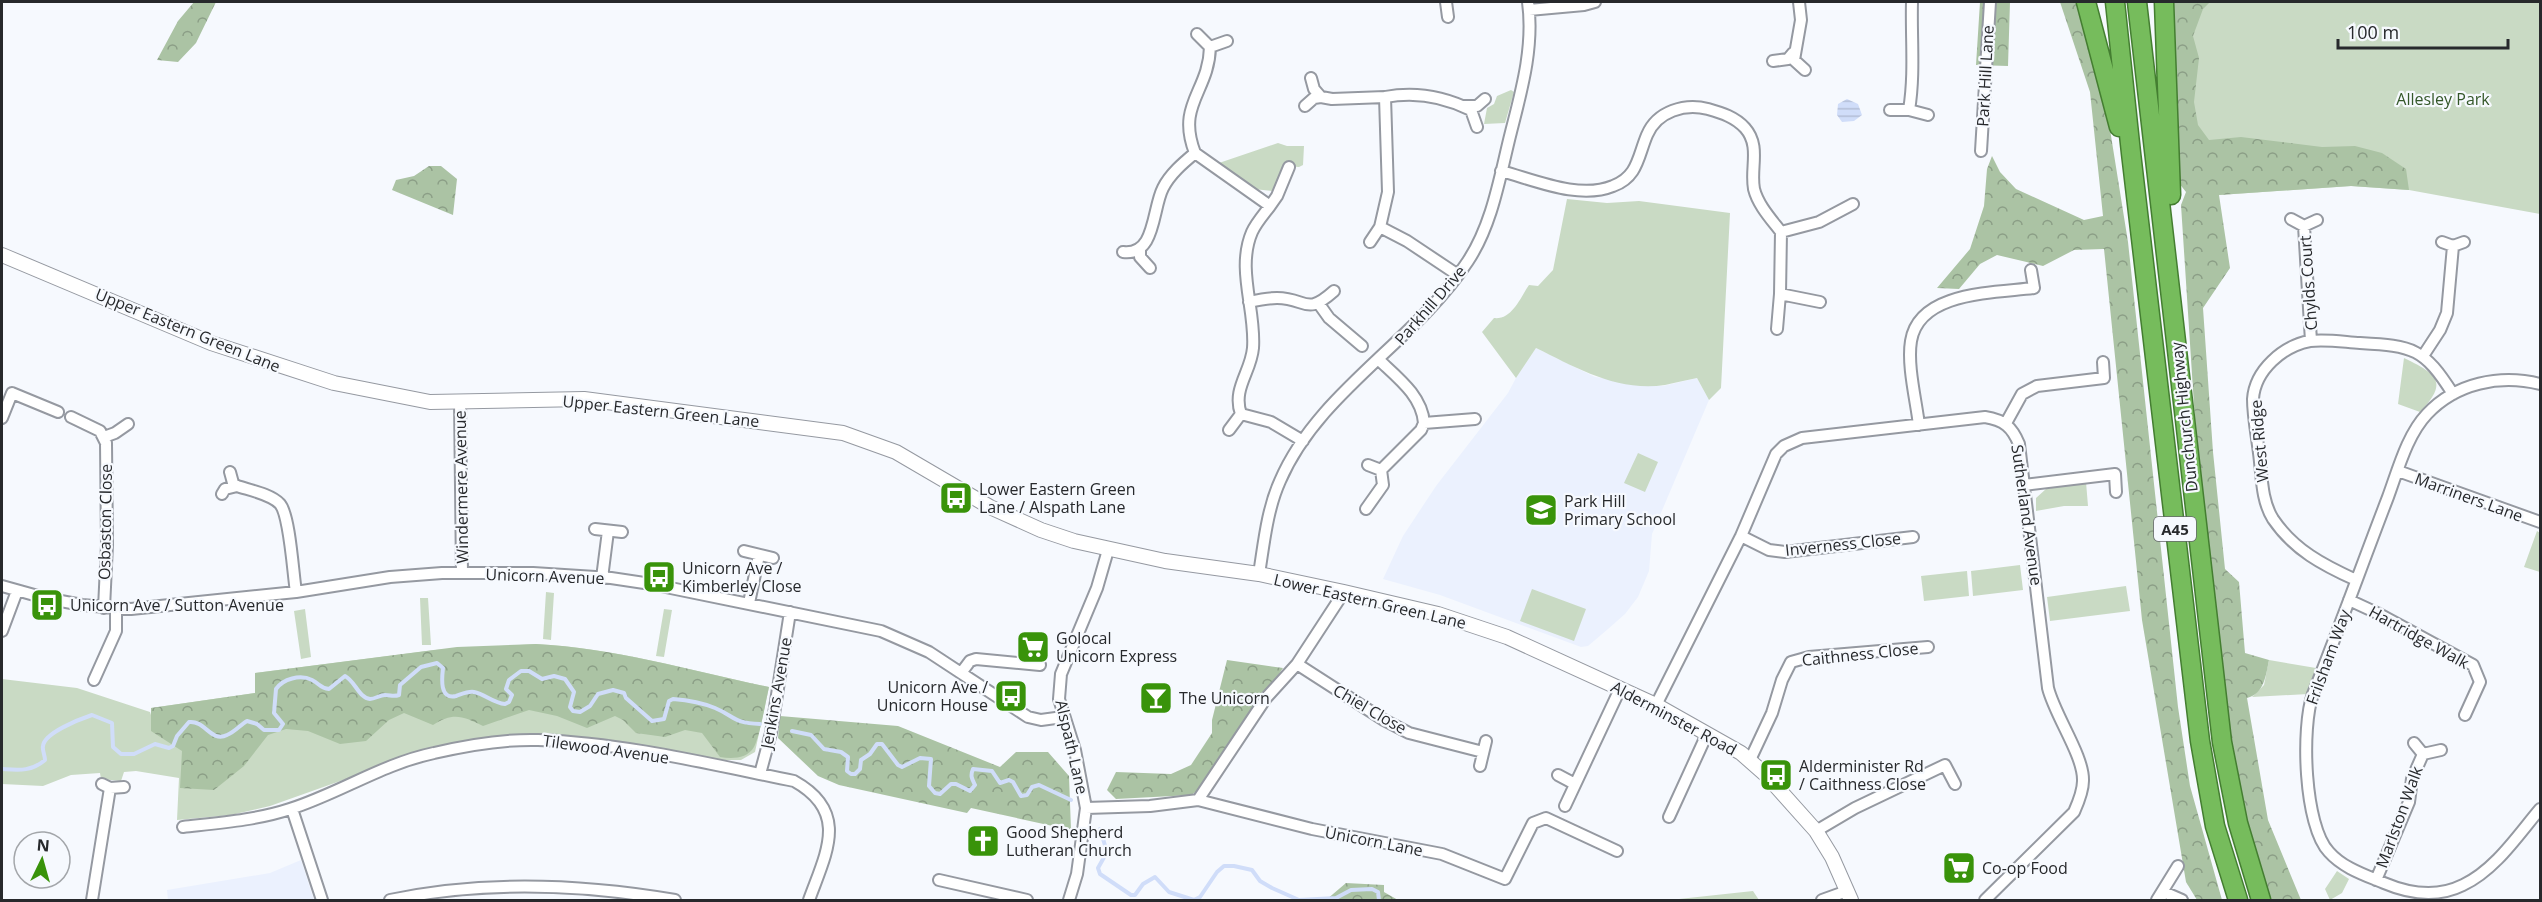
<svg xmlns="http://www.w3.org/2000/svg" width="2542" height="902" viewBox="0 0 2542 902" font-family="'Open Sans',sans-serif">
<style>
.built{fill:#ebf1fe}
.green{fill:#c9dac4}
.forest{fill:url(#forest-crowns)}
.water{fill:url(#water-rules)}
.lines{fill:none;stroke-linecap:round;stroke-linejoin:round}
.stream{stroke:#d0ddf9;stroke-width:4}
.minor-casing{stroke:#9599a1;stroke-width:14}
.tertiary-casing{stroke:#9599a1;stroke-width:16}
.trunk-casing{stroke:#447e31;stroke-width:21}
.minor{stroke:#fff;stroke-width:10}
.tertiary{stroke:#fff;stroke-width:14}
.trunk{stroke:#76bc5c;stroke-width:18}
.labels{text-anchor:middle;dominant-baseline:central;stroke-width:4.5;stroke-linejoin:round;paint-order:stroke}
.shield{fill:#f6f9fe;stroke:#65676b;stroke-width:1.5}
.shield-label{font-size:15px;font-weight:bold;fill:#27292c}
.street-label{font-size:16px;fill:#27292c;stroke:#f6f9fe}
.park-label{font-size:16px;fill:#345729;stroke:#f6f9fe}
.poi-label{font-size:16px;fill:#27292c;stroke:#f6f9fe;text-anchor:start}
</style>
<defs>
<pattern id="forest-crowns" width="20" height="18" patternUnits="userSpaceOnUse" patternTransform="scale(1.5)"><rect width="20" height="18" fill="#abc3a4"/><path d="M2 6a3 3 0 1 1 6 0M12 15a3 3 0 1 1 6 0" fill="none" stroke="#8b9e86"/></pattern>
<pattern id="water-rules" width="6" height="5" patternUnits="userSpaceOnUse" patternTransform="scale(1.5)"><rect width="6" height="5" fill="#d0ddf9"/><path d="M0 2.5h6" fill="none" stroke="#b3bed6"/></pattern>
</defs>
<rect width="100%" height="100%" fill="#f6f9fe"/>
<!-- built -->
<path class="built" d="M 1536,348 L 1595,377 L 1663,386 L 1697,378 L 1709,400 L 1652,534 L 1649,571 L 1638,597 L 1625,614 L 1608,629 L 1588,646 L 1581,647 L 1440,595 L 1383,579 L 1403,536 L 1436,486 L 1508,393 L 1516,378 Z
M 301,860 L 314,900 L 168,900 L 167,890 L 270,873 Z"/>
<!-- green -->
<path class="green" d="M 2182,2 L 2540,2 L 2540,214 L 2409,190 L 2351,186 L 2219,195 L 2186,192 Z
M 1511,90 L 1514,92 L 1505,123 L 1484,124 L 1487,108 L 1494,104 L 1497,96 Z
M 1278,143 L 1287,146 L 1304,146 L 1303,165 L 1299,167 L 1284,166 L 1272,191 L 1254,189 L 1216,164 Z
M 1567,199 L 1607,203 L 1639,201 L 1730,213 L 1721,388 L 1709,400 L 1697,378 C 1686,380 1675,383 1665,385 C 1617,392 1577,368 1536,348 L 1516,378 L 1482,332 L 1494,318 C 1512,320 1520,298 1529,285 L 1538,286 L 1553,270 Z
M 2404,358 C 2437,374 2449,382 2420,412 L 2398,404 Z
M 1638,453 L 1658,462 L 1645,492 L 1624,483 Z
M 2086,482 L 2088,506 L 2064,506 L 2036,511 L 2036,498 L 2046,489 Z
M 2537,531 L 2540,533 L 2540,572 L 2524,567 Z
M 2020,565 L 2023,590 L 1973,596 L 1971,571 Z
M 1967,571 L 1969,596 L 1924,601 L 1921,576 Z
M 2126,586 L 2130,611 L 2050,621 L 2047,597 Z
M 1532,589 L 1586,609 L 1574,641 L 1520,621 Z
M 546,592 L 554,593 L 551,640 L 543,639 Z
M 420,598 L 428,598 L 431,645 L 422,645 Z
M 305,609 L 311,657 L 301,659 L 294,611 Z
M 664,609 L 672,610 L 664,657 L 656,656 Z
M 536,644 C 615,648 692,671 769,687 L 755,752 L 741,760 L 714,760 L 597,738 L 515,734 L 433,748 L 270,806 L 231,815 L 177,820 L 179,778 L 136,771 L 124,772 L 121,781 L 101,779 L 100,773 L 71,775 L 43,786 L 2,784 L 2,679 L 77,688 L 150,712 L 151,715 L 151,708 L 255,693 L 255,673 L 435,650 Z
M 2269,660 L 2316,668 L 2308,694 L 2252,697 L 2264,685 Z
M 2337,871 L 2349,879 L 2342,893 L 2330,900 L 2325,889 Z
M 1753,891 L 1759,900 L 1679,899 Z"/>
<!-- forest -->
<path class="forest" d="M 194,2 L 216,2 L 196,43 L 178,62 L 157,60 L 178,21 Z
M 1980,2 L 2010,2 L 2008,66 L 1976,65 Z
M 2060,2 L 2076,2 L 2104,92 L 2128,242 L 2178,707 L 2190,786 L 2222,900 L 2197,900 L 2186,882 L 2142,620 L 2104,249 L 2074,250 L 2043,266 L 1997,255 L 1980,264 L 1959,289 L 1937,288 L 1970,249 L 1984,206 L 1987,169 L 1992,156 L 2000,172 L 2016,189 L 2084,220 L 2103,216 L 2090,92 Z
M 2170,2 L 2210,2 L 2203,9 L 2193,36 L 2199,58 L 2194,102 L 2198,125 L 2209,140 L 2241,137 L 2322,147 L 2355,146 L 2382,153 L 2406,169 L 2409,190 L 2351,186 L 2219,195 L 2230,268 L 2203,308 L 2213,452 L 2225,569 L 2239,582 L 2245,653 L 2269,660 C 2266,675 2264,694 2247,698 L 2268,820 L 2301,900 L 2269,900 L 2250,839 L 2231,760 L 2199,482 L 2181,205 L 2186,192 L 2175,178 Z
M 429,166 L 441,166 L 457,179 L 453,215 L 392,190 L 396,180 L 414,176 Z
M 536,644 C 615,648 692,671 769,687 C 766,700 760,736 754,747 C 747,759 732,759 720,757 L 702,733 L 685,730 L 665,737 L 636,733 L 623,720 L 615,716 L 587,728 L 557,716 L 529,710 L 483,726 C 463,716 453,712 433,725 L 404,713 L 389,720 L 366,741 L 340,744 L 308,731 L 286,729 L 268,735 L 244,766 L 214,790 L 180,788 L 182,751 L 151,731 L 151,708 L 255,693 L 255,673 L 457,647 Z
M 1227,660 L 1283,668 L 1202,788 L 1191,795 L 1116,799 L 1107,790 L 1116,772 L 1171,774 L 1191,765 L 1212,733 L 1212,720 Z
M 780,716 L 898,726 L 1000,767 L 1016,752 L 1048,752 L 1069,776 L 1071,830 L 971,808 L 967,813 L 839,785 L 818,776 L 778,738 Z
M 1346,883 L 1384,885 L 1384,892 L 1398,900 L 1326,900 Z"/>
<!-- water -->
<path class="water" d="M 1847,99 L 1858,104 L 1862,115 L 1854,121 L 1842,122 L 1837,115 L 1838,104 Z"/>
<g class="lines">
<!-- stream -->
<path class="stream" d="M 792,731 L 811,735 L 824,749 L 841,752 L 848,757 L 847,771 L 851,774 L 855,774 L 860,769 L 861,760 L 870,754 L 877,744 L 882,744 L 898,765 L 902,767 L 920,758 L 931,759 L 929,786 L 935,793 L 940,794 L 951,784 L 956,784 L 970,791 L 975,785 C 972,779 970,776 973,769 L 992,771 L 1000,783 L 1009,780 L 1013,782 L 1021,796 L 1027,795 L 1032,787 L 1039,785 L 1071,800
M 2,769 C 18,770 31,772 45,760 C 45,755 42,750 43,746 C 44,733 80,719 92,715 L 112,723 L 113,747 L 121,754 L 134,754 L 155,744 L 169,748 L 173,746 L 177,736 L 189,722 C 205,720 211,743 227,735 C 235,732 240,725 247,721 L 257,724 L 264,730 L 279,730 L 283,724 L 274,713 L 276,689 C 283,679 300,674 312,680 C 320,684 320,688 329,689 L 345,676 C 355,681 359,698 370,699 C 375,699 380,695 385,695 C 391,695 393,697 399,695 L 400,685 L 421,667 L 437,663 L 443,668 C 442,677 439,700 456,696 C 462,694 468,691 474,692 C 485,694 493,703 505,704 L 509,702 L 512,695 L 506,689 L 509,680 L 521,671 L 529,671 L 542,679 L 554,676 L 565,679 L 574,692 L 570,707 L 573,711 L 580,712 L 590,706 L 598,694 L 613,690 L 624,693 L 626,698 L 652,721 L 664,719 L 669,701 L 673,699 C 686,700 703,703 715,708 C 736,717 733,723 760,724
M 1100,829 L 1107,852 L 1098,868 L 1100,874 L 1131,895 L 1135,895 L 1143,884 L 1155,877 L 1169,892 L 1194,900 L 1200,897 L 1217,872 L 1224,866 L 1234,866 L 1252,870 L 1260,881 L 1272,888 L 1299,900 L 1336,898 L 1351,890 L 1372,889 L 1378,892 L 1379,900"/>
<!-- minor casing -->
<g class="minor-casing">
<path id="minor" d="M 1446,2 L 1448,17
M 1799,2 L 1801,20 L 1794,60 L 1805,70
M 1529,10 L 1584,5 L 1595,2
M 1210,47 L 1227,41
M 1773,61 L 1788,59 L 1793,53
M 1311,78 L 1314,89 L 1321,97
M 1385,97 C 1416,91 1443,96 1471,110 L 1477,127
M 1305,106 L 1314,98 L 1321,97 L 1332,99 L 1385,97 L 1388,192 L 1380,227 L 1407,241 L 1458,275
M 1463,106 L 1477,106 L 1485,99
M 1890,110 L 1909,110 L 1928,115
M 1909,110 C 1915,74 1911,38 1912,2
M 1981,151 L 1990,2
M 1195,153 C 1176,104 1209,92 1210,47 L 1197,34
M 1501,171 C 1535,180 1579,200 1613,186 C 1638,177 1638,156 1647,135 C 1657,111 1685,103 1708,109 C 1722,113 1735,117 1745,128 C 1761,146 1750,168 1754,189 C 1758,205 1771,219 1781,232 L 1819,222 L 1853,204
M 1270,206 L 1277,196 L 1289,167
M 2291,219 L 2304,226 L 2317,220
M 2304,226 L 2311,341
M 1781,232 L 1780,294 L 1820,302
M 1370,242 L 1380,227
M 2442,242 L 2453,246 L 2464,242
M 1140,250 L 1140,257 L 1150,268
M 1123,252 C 1156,256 1152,209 1163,188 C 1170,174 1183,163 1195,153 L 1270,206 C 1264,214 1256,223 1252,232 C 1236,269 1256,310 1253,348 C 1251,372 1232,389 1241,414 L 1271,422 L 1303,441
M 1249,302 C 1258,300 1268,298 1277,298 C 1307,298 1305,317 1334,291
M 1319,304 L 1329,318 L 1362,346
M 1777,329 L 1780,294
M 2423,356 L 2440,330 L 2447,313 L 2453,246
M 2540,384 C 2500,374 2456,383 2427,414 C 2407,435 2398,470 2388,497 C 2363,562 2339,629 2313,694 C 2301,727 2304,826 2329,852 C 2343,868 2365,875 2384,883 C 2410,894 2437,898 2463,885 C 2495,870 2518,835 2540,809
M 460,401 L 462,573
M 71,417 L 100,431 L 106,443 L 107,545 L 104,608
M 2,418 L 12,393 L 58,412
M 1424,423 L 1475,419
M 2006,423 L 2022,394 L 2037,386 L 2104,378 L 2103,362
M 1919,425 C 1916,400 1907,365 1911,341 C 1919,291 1995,293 2034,288 L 2031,270
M 1229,430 L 1241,414
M 104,437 L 115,433 L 128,424
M 1368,465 L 1381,470
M 2398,471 L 2540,522
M 230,472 L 233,483 L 237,486 C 249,490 271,494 280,504 C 290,516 293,574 296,592
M 2024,485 L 2115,474 L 2116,492
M 222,494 L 225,489 L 237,486
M 1366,509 L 1383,485 L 1381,470 L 1421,430 L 1424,423 C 1422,396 1398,378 1379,360
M 595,529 L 622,532
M 1741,536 L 1769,550 L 1785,552 L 1913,537
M 744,551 L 773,558
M 1259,574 C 1264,543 1267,510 1280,481 C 1318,392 1416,341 1468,261 C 1493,223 1500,175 1511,132 C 1522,89 1534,46 1528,2
M 602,578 L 608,531
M 2356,580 C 2323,565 2294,550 2273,519 C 2261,500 2262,475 2259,453 C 2257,436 2253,417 2253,399 C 2255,370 2283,346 2310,341 C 2326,339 2344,342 2360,343 C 2413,346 2424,348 2453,394
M 2,586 L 45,598 L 82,605 L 131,609 L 296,592 L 390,577 L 442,573 L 533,573 L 611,578 L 651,584 L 881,631 L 929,652 L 1028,717 L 1041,720 L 1063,717
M 2349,600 L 2377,613 L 2473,665 L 2480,682 L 2465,715
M 749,603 L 759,555
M 2,631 L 17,591
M 1297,664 L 1384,720 L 1409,733 L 1483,752
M 961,673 L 970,661 L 976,659 L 1040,665
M 94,680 L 116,631 L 116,609
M 1656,705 L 1741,536 L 1776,454 L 1784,446 L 1802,438 L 1985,417 C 2004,420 2012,427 2019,444 L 2048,688 C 2055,716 2084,756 2083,781 C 2083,792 2078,803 2074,812 L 1985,900
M 2423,754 L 2441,750
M 1750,760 L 1772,713 L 1782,680 L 1791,662 L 1809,657 L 1928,647
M 1480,766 L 1486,741
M 760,774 L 771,733 L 790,612
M 1558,775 L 1575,784
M 102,784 L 110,788 L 124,787
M 1198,800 L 1266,698 L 1297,664 L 1344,592
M 1565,806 L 1620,689
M 1086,808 L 1150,806 L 1198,800 L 1312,829 L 1442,854 L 1505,879 L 1533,823 L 1546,818 L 1617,851
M 292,809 L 322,900
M 1669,817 L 1707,734
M 183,827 C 218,823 257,820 290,809 C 340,793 382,764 434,753 C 468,745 503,739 538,740 C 624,743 710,764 794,781 C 850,812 826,853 809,900
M 1816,831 L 1855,808 L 1945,765 L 1955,784
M 939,880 L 1027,900
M 2376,880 L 2409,802 L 2412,779 L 2423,754 L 2414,743
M 2160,896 L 2166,893 L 2182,900
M 92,900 L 110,788
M 390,900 C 484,880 581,884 675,900
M 1069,900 L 1077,874 L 1086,808 L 1075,750 L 1059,699 L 1061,674 L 1097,588 L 1108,550
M 1822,900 L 1847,891
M 2157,900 L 2178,866"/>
</g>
<!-- tertiary casing -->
<g class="tertiary-casing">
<path id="tertiary" d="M 2,255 L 211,343 L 334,383 L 430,402 L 584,399 L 843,433 L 896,452 L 990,507 L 1041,530 L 1074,541 L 1165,561 L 1259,574 L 1344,592 L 1438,614 L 1507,637 L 1656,705 L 1741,753 L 1766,775 L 1816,831 L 1832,857 L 1851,900"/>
</g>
<!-- trunk casing -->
<g class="trunk-casing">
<path id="trunk" d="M 2086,2 L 2119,127
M 2115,2 L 2131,153 L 2200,741 L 2215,826 L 2238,900
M 2137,2 L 2222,742 L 2238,823 L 2261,900
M 2164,2 L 2171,195"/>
</g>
<!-- minor -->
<use href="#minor" class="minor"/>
<!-- tertiary -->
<use href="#tertiary" class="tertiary"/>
<!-- trunk -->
<use href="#trunk" class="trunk"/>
</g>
<!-- icons -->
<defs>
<g id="bus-square" transform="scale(1.725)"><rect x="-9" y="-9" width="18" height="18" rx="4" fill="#39930a" stroke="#f6f9fe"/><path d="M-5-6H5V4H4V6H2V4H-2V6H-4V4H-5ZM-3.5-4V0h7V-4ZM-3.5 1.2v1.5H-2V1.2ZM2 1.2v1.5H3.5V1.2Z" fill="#fff"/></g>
<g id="school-square" transform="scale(1.725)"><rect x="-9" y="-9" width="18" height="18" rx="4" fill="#39930a" stroke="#f6f9fe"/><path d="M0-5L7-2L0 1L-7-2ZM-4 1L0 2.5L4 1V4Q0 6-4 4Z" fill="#fff"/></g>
<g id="supermarket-square" transform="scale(1.725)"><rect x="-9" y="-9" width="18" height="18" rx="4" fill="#39930a" stroke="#f6f9fe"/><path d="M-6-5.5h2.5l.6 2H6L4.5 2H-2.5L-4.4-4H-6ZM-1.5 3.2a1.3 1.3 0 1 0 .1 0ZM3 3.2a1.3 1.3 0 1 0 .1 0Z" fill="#fff"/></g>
<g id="bar-square" transform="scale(1.725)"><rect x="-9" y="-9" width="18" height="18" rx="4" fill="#39930a" stroke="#f6f9fe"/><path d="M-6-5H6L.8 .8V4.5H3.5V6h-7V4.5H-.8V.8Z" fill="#fff"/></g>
<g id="church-square" transform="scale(1.725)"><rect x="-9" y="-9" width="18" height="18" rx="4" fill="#39930a" stroke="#f6f9fe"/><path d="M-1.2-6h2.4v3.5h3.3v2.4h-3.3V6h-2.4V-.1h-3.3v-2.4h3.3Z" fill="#fff"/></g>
</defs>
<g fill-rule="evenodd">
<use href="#bus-square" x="956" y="498"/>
<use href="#school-square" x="1541" y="510"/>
<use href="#bus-square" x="659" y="577"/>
<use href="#bus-square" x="47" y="605"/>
<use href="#supermarket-square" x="1033" y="647"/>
<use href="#bus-square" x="1011" y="696"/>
<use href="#bar-square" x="1156" y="698"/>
<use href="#bus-square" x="1776" y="775"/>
<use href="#church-square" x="983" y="841"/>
<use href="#supermarket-square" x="1959" y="868"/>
</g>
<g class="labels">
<!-- shield labels -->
<rect class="shield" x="2154" y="517" width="42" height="24" rx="4.5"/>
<g class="shield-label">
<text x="2175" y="529">A45</text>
</g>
<!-- street labels -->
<g class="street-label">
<text transform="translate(1985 76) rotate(-87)">Park Hill Lane</text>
<text transform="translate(2308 283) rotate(-94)">Chylds Court</text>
<text transform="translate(1430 305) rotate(-49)">Parkhill Drive</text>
<text transform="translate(188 330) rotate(22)">Upper Eastern Green Lane</text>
<text transform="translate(661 411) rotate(6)">Upper Eastern Green Lane</text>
<text transform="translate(2184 417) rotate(-96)">Dunchurch Highway</text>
<text transform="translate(2259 441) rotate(-95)">West Ridge</text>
<text transform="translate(461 487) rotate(-91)">Windermere Avenue</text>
<text transform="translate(2469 497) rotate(20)">Marriners Lane</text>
<text transform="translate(2027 515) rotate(82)">Sutherland Avenue</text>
<text transform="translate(105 522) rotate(-89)">Osbaston Close</text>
<text transform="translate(1843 544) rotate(-6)">Inverness Close</text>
<text transform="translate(545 576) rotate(2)">Unicorn Avenue</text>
<text transform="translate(1370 601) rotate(13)">Lower Eastern Green Lane</text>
<text transform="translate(2419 637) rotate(29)">Hartridge Walk</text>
<text transform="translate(1860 654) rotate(-6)">Caithness Close</text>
<text transform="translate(2328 657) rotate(-70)">Frilsham Way</text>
<text transform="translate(776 693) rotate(-80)">Jenkins Avenue</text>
<text transform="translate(1370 709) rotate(30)">Chiel Close</text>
<text transform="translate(1674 718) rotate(28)">Alderminster Road</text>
<text transform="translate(1072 747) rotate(77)">Alspath Lane</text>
<text transform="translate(606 749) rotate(8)">Tilewood Avenue</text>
<text transform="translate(2399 817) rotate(-70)">Marlston Walk</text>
<text transform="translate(1374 841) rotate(11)">Unicorn Lane</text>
</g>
<!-- park labels -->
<g class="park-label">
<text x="2443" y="99">Allesley Park</text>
</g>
<!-- poi labels -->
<g class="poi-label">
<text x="979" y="489">Lower Eastern Green<tspan x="979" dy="18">Lane / Alspath Lane</tspan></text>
<text x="1564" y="501">Park Hill<tspan x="1564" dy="18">Primary School</tspan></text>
<text x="682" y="568">Unicorn Ave /<tspan x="682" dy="18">Kimberley Close</tspan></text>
<text x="70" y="605">Unicorn Ave / Sutton Avenue</text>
<text x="1056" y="638">Golocal<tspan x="1056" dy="18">Unicorn Express</tspan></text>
<text x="988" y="687" text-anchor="end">Unicorn Ave /<tspan x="988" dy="18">Unicorn House</tspan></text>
<text x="1179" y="698">The Unicorn</text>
<text x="1799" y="766">Alderminister Rd<tspan x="1799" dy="18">/ Caithness Close</tspan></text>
<text x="1006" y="832">Good Shepherd<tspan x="1006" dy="18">Lutheran Church</tspan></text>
<text x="1982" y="868">Co-op Food</text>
</g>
</g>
<!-- border -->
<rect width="2542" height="902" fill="none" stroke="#27292c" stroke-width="6"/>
<!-- north arrow -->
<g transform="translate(42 860) rotate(5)"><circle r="28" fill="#f6f9fe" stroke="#a3a6aa" stroke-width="1.5"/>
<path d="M0-4.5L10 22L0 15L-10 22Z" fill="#39930a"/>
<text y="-9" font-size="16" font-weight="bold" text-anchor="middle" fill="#27292c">N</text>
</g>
<!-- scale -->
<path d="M2338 39v9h170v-9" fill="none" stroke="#27292c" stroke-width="3"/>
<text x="2347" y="39" font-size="18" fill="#27292c" stroke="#f6f9fe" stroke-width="4.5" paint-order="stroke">100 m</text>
</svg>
